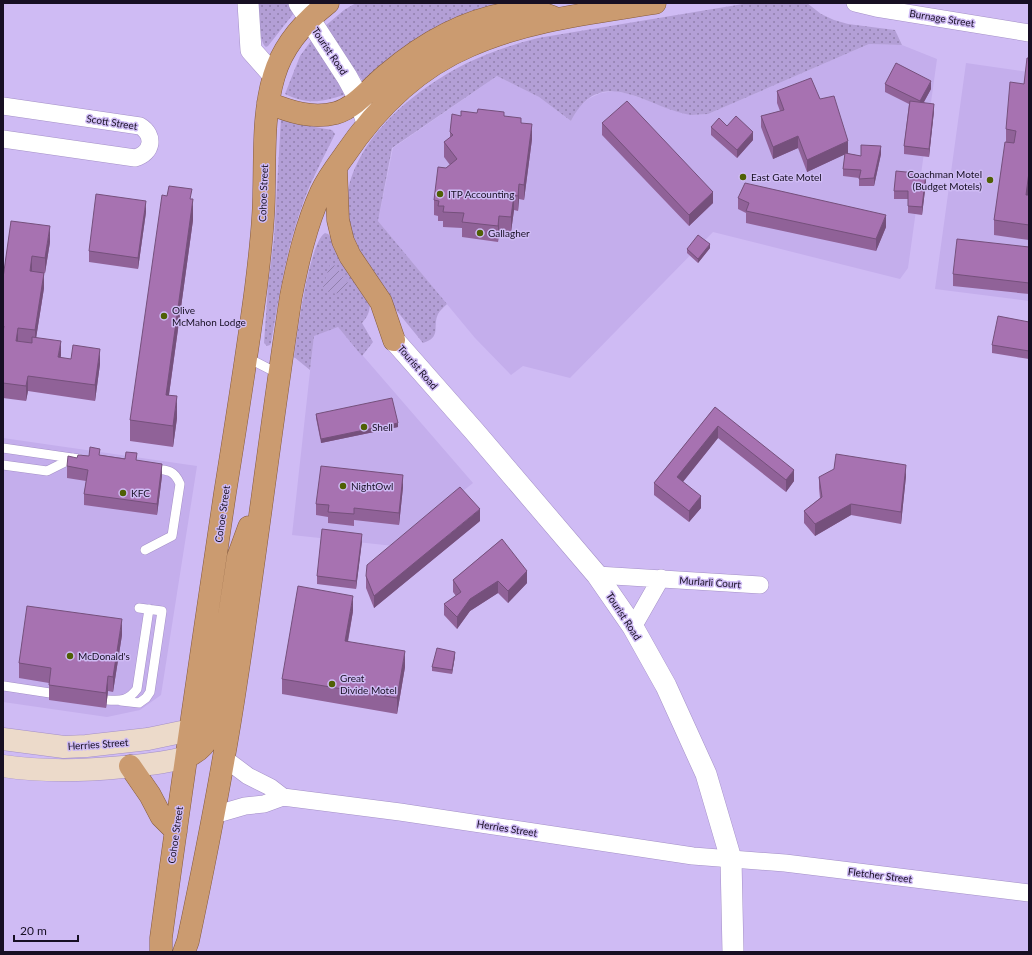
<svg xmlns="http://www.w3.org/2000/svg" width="1032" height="955" viewBox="0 0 1032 955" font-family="Lato,sans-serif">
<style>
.built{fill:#c4aeec}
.grass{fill:url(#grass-dots)}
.garden{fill:url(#garden-furrows)}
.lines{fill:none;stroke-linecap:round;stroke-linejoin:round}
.service-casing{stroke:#a490c7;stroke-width:10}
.minor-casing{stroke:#a490c7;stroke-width:18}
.tertiary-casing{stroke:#a490c7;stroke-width:22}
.secondary-casing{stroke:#a490c7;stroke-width:23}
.trunk-casing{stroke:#845a3e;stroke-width:23}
.service{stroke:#fff;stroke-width:9}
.minor{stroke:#fff;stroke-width:17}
.tertiary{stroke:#fff;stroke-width:21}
.secondary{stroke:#ecdaca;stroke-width:22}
.trunk{stroke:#cb9b70;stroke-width:22}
.wall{fill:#906298}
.shaded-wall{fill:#75507c}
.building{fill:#a772b1;stroke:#75507c}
.poi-dot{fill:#4f6004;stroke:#cfbbf4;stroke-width:1.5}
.labels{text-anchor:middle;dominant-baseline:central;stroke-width:3;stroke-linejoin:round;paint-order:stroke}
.street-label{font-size:10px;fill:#170f23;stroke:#cfbbf4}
.poi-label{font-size:10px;fill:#170f23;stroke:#cfbbf4;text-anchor:start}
</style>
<defs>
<pattern id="grass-dots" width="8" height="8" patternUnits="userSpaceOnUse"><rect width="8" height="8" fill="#b39fd6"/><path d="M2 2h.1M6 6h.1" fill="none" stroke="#9180ad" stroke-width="1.8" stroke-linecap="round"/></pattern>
<pattern id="garden-furrows" width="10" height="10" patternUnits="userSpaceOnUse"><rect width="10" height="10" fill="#b39fd6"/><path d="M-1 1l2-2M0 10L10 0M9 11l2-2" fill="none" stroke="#9180ad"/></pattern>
</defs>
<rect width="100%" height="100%" fill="#cfbbf4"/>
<!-- built -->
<path class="built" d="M 869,44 L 902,45 L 937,59 L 908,268 L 900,279 L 713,232 L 570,378 L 523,366 L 511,375 L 475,338 L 378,221 L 393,148 L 497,76 L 539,97 L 571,121 L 577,109 L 588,99 L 601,93 L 615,91 L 629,94 L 678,111 L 693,115 L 708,114 Z
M 966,63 L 1029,72 L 1029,301 L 935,289 Z
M 338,327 L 473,483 L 394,546 L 292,535 L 314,335 Z
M 3,438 L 197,466 L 161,695 L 140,710 L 107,717 L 3,702 Z"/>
<!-- grass -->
<path class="grass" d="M 258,3 L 290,3 L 294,13 L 268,46 L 266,47 C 259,43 259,12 258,3 Z
M 356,3 L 524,3 L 365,84 L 324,27 L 344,10 Z
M 749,3 L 807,3 L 821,14 L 834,20 L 848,24 L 895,30 L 902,45 L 869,44 L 708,114 C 703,114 697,115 692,115 C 648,109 601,61 571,121 L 539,97 L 497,76 L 392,148 L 378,221 L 447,304 C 444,307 440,310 438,314 C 432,327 442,337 423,343 C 404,319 382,295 366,268 C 362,261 359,253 356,246 C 354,240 349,233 348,226 C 334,154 410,91 467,63 C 490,52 514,44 538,38 Z
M 311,41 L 341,86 L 344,95 C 322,102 307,105 285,94 L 300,56 Z
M 281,118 L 309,126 L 332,130 L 335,134 C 324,157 310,182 302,206 C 286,250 279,297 271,343 L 270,345 L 267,346 L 264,343 L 268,286 L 274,239 Z
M 325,233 L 328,234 L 331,237 L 369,301 C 371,310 368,316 362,323 L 373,342 L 362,356 L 338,327 L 314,336 L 310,370 L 294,357 C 297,336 309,242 325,233 Z"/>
<!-- garden -->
<path class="garden" d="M 331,261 L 348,283 C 343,295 331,297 323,287 Z"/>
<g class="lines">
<!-- service casing -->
<g class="service-casing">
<path id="service" d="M 246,357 L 279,374
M 3,448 L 79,459
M 3,465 L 47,471 L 73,458
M 145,550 L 172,536 L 180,484 C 174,469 166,470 152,469
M 4,686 L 50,693
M 107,700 C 121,701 128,701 137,689 L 149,609
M 121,701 L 139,703 L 146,698 L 150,692 L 162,611 L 139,608"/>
</g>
<!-- minor casing -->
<g class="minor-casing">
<path id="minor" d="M 855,3 L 876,8 L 1029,33
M 3,106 L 140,126 C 155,135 153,153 135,158 L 3,139
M 597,575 L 760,585
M 633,627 L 661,578
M 224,758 L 248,776 L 270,787 L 283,797
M 214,815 L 245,806 L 264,804 L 283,797 L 400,812 L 693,856 L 785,863 L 1029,893"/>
</g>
<!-- tertiary casing -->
<g class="tertiary-casing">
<path id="tertiary" d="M 248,3 L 251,50 L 274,76
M 299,3 L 347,77 L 359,99 L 367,123
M 394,340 L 475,432 L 597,575 L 633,627 L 666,686 L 706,774 L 731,859 L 733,952"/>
</g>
<!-- secondary casing -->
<g class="secondary-casing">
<path id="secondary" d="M 3,739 L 64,747 L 86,746 L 148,739 L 191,730
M 3,766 C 43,772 83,771 123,767 C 144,765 166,763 187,757"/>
</g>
<!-- trunk casing -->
<g class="trunk-casing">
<path id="trunk" d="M 268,103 C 291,112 312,119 336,113 C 356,107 371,87 387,74 C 421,45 463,21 508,13 C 513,11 520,9 526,9 C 534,9 549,16 558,19
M 336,167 L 338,220 L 343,241 L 350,256 L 381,302 L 394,340
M 187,757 C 201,750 207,743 212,729 L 238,557 L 249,527
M 130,766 L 150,795 L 161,816 L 176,831
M 161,952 L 161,938 C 181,789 203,641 225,493 C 236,424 247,356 256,287 C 260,255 264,223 264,191 C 265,152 263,113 274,76 C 283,45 304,22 328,3
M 184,952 L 188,941 C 206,856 223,770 236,683 C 256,554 271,425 291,296 C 298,261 306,225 321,192 C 327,179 336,167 344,156 C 375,110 417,68 469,46 C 527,20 593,13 655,3"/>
</g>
<!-- service -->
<use href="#service" class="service"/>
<!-- minor -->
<use href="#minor" class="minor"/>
<!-- tertiary -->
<use href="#tertiary" class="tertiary"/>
<!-- secondary -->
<use href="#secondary" class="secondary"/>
<!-- trunk -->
<use href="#trunk" class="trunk"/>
</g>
<!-- wall -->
<path class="wall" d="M 1029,58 L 1029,187 L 1028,195 L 1029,195 L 1029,240 L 994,235 L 994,220 L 1006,142 L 1006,129 L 1024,84 Z
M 885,84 L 931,89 L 924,102 L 934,111 L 929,157 L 904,154 L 904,146 L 909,104 L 885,92 Z
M 777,91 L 820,99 L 848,153 L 846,153 L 861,156 L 881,154 L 874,186 L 859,186 L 859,178 L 843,176 L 843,169 L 845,154 L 807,172 L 798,148 L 773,159 L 761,127 L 761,116 L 780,111 L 777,103 Z
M 461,116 L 504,116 L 521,123 L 532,139 L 524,200 L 519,199 L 518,211 L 514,210 L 511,232 L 499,231 L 498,242 L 462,237 L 462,228 L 443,227 L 443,221 L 438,221 L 438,216 L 434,215 L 434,200 L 446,168 L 450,165 L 444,157 L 444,142 L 450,138 L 450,132 Z
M 602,123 L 713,203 L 689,226 L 602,135 Z
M 727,126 L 753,140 L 737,158 L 711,135 L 711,127 Z
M 926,182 L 922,215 L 908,213 L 908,199 L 894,199 L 894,191 Z
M 738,198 L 886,227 L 876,251 L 746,223 L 746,213 L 738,209 Z
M 192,199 L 193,220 L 169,395 L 177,418 L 173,447 L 130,441 L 130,420 Z
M 146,212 L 138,269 L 89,262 L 89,251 Z
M 50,242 L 45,273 L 44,273 L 44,288 L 36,338 L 61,358 L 100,364 L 95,401 L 28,391 L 26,401 L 3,398 L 3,278 Z
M 1029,247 L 1029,294 L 953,286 L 953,274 Z
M 710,248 L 698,263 L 687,253 L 687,249 Z
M 1029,322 L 1029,359 L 992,353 L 992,345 Z
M 715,407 L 794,481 L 786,492 L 718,438 L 683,482 L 701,508 L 689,522 L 654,495 L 654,483 Z
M 316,414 L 398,427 L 321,443 L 316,418 Z
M 100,455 L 137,460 L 162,476 L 157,515 L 84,505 L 84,494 L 86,481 L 67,478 L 67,466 L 77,458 Z
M 906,476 L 901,524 L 851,515 L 815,536 L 804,523 L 804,511 L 820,498 L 819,488 L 819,477 Z
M 403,487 L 399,525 L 354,520 L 354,526 L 328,523 L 328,517 L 316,515 L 316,504 Z
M 480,521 L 374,608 L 366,588 L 366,576 Z
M 502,539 L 527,583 L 508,603 L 498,593 L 470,611 L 457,629 L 444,615 L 444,604 L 456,596 L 453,592 L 453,580 Z
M 362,541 L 356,589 L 317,584 L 317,576 Z
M 353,611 L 348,642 L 405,667 L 397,714 L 282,694 L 282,679 Z
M 122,635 L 113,692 L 108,691 L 106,708 L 49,700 L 49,683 L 19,678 L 19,663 Z
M 455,656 L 452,674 L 432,671 L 432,667 Z"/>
<!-- shaded-wall -->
<path class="shaded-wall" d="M 931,81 L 931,89 L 920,109 L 920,101 Z
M 934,104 L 934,111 L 929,157 L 929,149 Z
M 532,124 L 532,139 L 524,200 L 524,185 Z
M 753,132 L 753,140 L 737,158 L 737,150 Z
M 798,136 L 798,148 L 773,159 L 773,147 Z
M 848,141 L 848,153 L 807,172 L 807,160 Z
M 881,146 L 881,154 L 874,186 L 874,178 Z
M 1029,172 L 1029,187 L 1026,210 L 1026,195 Z
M 926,174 L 926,182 L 922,215 L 922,207 Z
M 519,184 L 519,199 L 518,211 L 518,196 Z
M 713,192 L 713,203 L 689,226 L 689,215 Z
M 514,195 L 514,210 L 511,232 L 511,217 Z
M 193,199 L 193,220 L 166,416 L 166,395 Z
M 146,201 L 146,212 L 138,269 L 138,258 Z
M 886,215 L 886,227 L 876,251 L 876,239 Z
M 499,216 L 499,231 L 498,242 L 498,226 Z
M 50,226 L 50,242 L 45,273 L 45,258 Z
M 710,244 L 710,248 L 698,263 L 698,259 Z
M 32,256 L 32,271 L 30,271 Z
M 44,273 L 44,288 L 35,345 L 35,330 Z
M 18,328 L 18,343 L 16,341 Z
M 61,341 L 61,356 L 58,372 L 58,357 Z
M 100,349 L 100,364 L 95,401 L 95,385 Z
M 28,376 L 28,391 L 26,401 L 26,386 Z
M 177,396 L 177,418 L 173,447 L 173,426 Z
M 398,423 L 398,427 L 321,443 L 321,439 Z
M 718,426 L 718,438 L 677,489 L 677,477 Z
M 162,464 L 162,476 L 157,515 L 157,504 Z
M 906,465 L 906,476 L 901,524 L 901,512 Z
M 794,470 L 794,481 L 786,492 L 786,480 Z
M 403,475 L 403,487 L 399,525 L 399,513 Z
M 701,496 L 701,508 L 689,522 L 689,511 Z
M 851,504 L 851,515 L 815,536 L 815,524 Z
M 480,509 L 480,521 L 374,608 L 374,596 Z
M 362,534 L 362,541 L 356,589 L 356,581 Z
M 527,571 L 527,583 L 508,603 L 508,591 Z
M 498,581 L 498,593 L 470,611 L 457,629 L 457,617 L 470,599 Z
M 353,596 L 353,611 L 345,656 L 345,641 Z
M 122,619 L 122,635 L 113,692 L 113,677 Z
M 405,651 L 405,667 L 397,714 L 397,698 Z
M 455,652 L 455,656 L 452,674 L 452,670 Z
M 108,676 L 108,691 L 106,708 L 106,693 Z"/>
<!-- building -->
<path class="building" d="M 1027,58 L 1029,58 L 1029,172 L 1026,195 L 1029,195 L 1029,225 L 994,220 L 1005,142 L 1014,143 L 1016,131 L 1006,129 L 1010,82 L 1024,84 Z
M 896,63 L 931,81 L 920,101 L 885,84 Z
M 811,78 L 820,99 L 834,96 L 848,141 L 807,160 L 798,136 L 773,147 L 761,116 L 784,110 L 777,91 Z
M 627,101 L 713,192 L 689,215 L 602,123 Z
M 910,101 L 934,104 L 929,149 L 904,146 Z
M 478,109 L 504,112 L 504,116 L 521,118 L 521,123 L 532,124 L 524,185 L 519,184 L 518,196 L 514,195 L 511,217 L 499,216 L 498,226 L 462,222 L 464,213 L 443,212 L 444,206 L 438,206 L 439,201 L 434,200 L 438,167 L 446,168 L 457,159 L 444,142 L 453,135 L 450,132 L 452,114 L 461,116 L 461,111 L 477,113 Z
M 736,116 L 753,132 L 737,150 L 711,127 L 719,118 L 727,126 Z
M 861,145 L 881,146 L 874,178 L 859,179 L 861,170 L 843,169 L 845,153 L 861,156 Z
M 896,171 L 926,174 L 922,207 L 908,206 L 908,191 L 894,191 Z
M 745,183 L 886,215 L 876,239 L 746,211 L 749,203 L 738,198 Z
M 169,186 L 192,189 L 190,199 L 193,199 L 166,395 L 177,396 L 173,426 L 130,420 L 162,195 L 167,196 Z
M 96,194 L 146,201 L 138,258 L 89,251 Z
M 11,221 L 50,226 L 45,258 L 32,256 L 30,271 L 44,273 L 35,330 L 18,328 L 16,341 L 32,343 L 32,337 L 61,341 L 58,357 L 71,359 L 73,345 L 100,349 L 95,385 L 28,376 L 26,386 L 3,383 L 3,332 L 4,326 L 3,326 L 3,278 Z
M 698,235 L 710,244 L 698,259 L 687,249 Z
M 957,239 L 1029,247 L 1029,283 L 953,274 Z
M 998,316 L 1029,322 L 1029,351 L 992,345 Z
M 392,398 L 398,423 L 321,439 L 316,414 Z
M 715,407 L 794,470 L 786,480 L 718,426 L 677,477 L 701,496 L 689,511 L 654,483 Z
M 90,447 L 100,449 L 99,455 L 125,459 L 126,452 L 137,453 L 136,460 L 162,464 L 157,504 L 84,494 L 88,470 L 67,466 L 68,456 L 77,458 L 78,455 L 89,456 Z
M 836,454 L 906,465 L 901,512 L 851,504 L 815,524 L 804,511 L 822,497 L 819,477 L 834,469 Z
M 321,466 L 403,475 L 399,513 L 354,508 L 354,514 L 328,512 L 329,505 L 316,504 Z
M 460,487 L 480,509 L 374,596 L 366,576 L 367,565 Z
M 322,529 L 362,534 L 356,581 L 317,576 Z
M 502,539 L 527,571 L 508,591 L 498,581 L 470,599 L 457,617 L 444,604 L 461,592 L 453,580 Z
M 298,586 L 353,596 L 345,641 L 405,651 L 397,698 L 282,679 Z
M 27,606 L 122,619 L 113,677 L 108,676 L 106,693 L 49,685 L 51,668 L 19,663 Z
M 437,648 L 455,652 L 452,670 L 432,667 Z"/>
<!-- markers -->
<g class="poi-dot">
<circle cx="743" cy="177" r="4"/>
<circle cx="990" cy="180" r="4"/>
<circle cx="440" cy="194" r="4"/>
<circle cx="480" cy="233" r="4"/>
<circle cx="164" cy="316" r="4"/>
<circle cx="364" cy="427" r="4"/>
<circle cx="343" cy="486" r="4"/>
<circle cx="123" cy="493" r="4"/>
<circle cx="70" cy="656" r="4"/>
<circle cx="332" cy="684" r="4"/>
</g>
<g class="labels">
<!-- street labels -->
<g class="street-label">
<text transform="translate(942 18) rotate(9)">Burnage Street</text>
<text transform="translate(330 51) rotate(56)">Tourist Road</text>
<text transform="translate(112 122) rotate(9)">Scott Street</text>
<text transform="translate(263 193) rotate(-88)">Cohoe Street</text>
<text transform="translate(418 367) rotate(49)">Tourist Road</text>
<text transform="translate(222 514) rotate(-82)">Cohoe Street</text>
<text transform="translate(710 582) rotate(4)">Murlarli Court</text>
<text transform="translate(624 616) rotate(57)">Tourist Road</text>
<text transform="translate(98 744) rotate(-4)">Herries Street</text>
<text transform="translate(507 828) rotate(9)">Herries Street</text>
<text transform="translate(175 835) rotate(-82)">Cohoe Street</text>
<text transform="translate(880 875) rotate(7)">Fletcher Street</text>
</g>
<!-- poi labels -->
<g class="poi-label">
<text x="982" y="174" text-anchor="end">Coachman Motel<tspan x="982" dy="12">(Budget Motels)</tspan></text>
<text x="751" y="177">East Gate Motel</text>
<text x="448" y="194">ITP Accounting</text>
<text x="488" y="233">Gallagher</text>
<text x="172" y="310">Olive<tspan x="172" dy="12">McMahon Lodge</tspan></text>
<text x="372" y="427">Shell</text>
<text x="351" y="486">NightOwl</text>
<text x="131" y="493">KFC</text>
<text x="78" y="656">McDonald's</text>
<text x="340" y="678">Great<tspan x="340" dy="12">Divide Motel</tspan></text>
</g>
</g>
<!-- border -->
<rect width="1032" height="955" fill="none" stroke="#170f23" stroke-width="8"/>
<!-- scale -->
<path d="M14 935v6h64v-6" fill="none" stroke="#170f23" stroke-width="2"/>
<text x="20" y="935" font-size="12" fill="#170f23" stroke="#cfbbf4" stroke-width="3" paint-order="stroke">20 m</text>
</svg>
